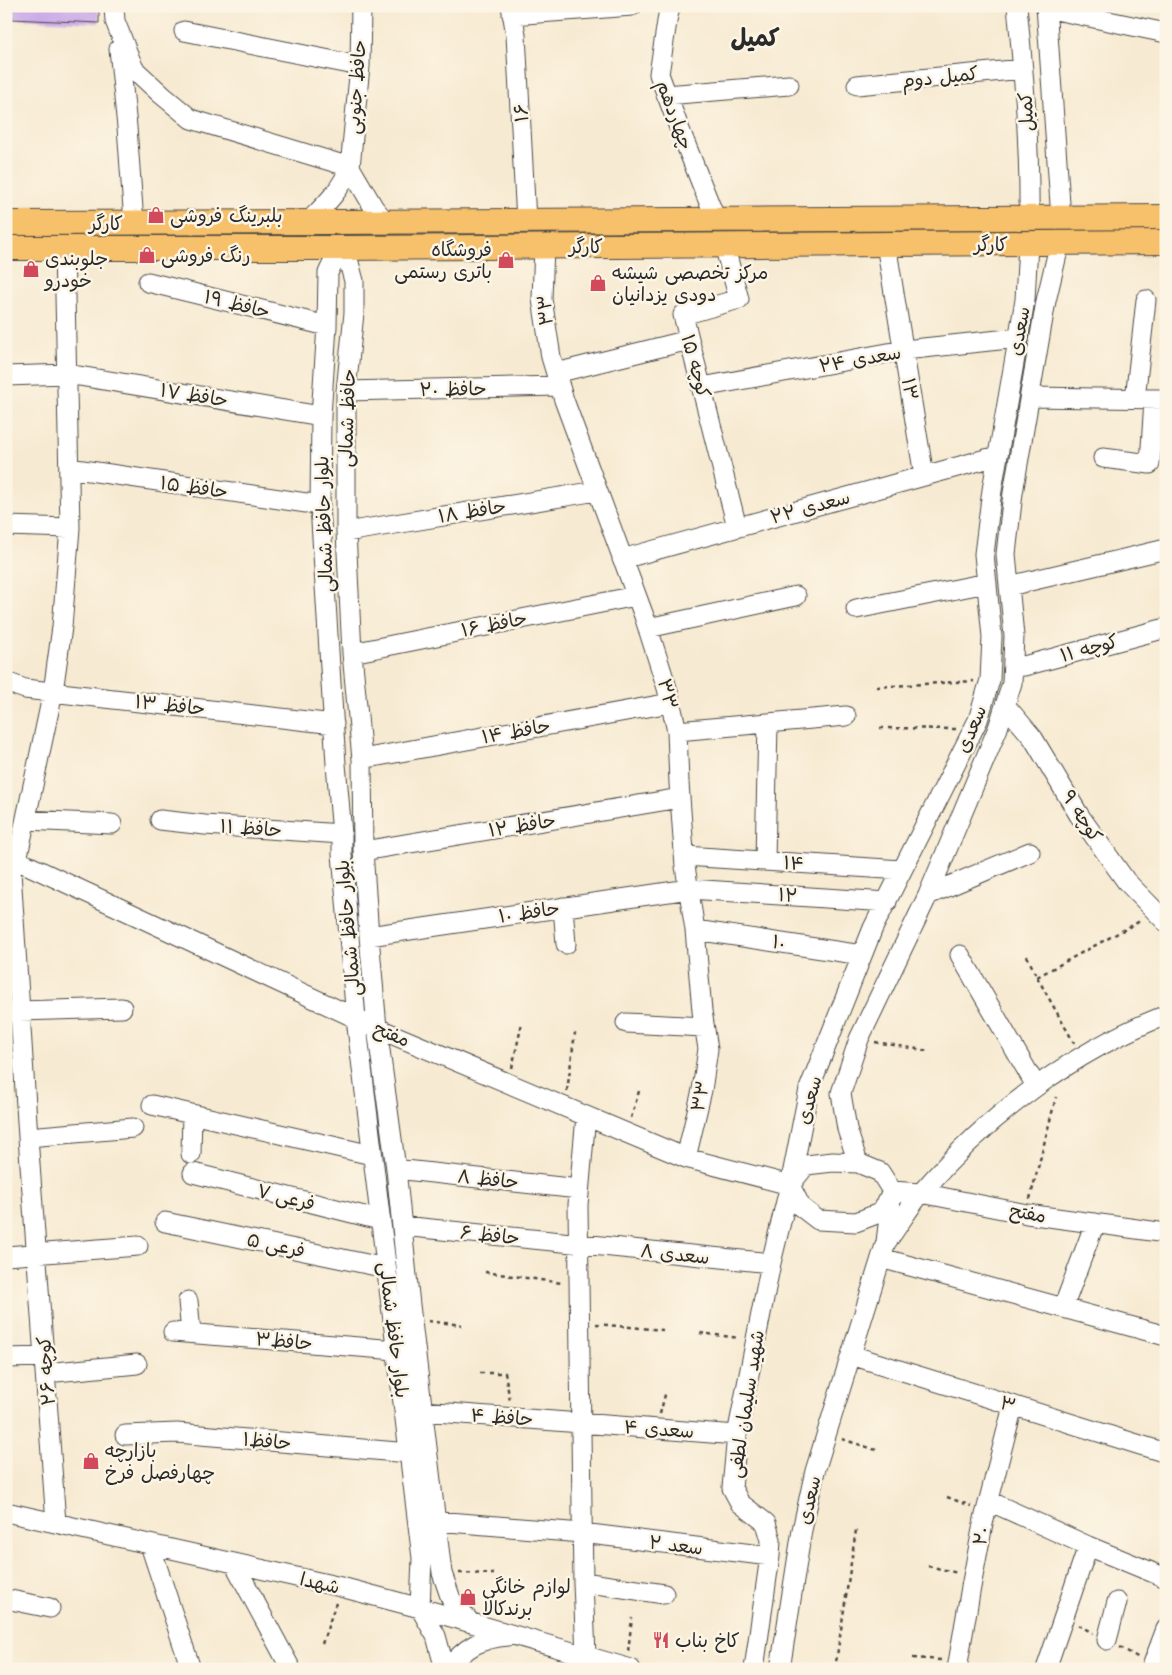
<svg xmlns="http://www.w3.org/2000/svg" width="1172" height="1675" viewBox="0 0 1172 1675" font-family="'Shantell Sans','Playpen Sans Arabic',sans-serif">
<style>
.building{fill:#c5a3e8}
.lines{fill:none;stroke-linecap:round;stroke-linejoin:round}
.minor-casing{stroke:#4a4844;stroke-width:21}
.major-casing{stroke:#4a4844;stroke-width:26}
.path{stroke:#4a4844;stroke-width:2.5;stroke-dasharray:4 4;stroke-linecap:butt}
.minor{stroke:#fff;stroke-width:19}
.major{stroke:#f7c06b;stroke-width:24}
.labels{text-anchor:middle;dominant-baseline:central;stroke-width:5;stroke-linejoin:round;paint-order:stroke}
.street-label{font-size:19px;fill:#2b2b2b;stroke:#fcf5e5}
.poi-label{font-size:19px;fill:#2b2b2b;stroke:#fcf5e5;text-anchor:start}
.district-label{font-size:24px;font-weight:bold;fill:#2b2b2b;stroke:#fcf5e5}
</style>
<rect width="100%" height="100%" fill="#fcf5e5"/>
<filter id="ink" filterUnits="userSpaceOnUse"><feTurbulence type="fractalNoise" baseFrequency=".02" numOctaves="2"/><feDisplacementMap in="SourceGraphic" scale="10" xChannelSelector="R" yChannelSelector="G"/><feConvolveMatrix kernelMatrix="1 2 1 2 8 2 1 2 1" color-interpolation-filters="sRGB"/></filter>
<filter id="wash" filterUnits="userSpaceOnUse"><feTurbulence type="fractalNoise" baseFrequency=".0096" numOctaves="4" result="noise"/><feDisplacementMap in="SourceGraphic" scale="20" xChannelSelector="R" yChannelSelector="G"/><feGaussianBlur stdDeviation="1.12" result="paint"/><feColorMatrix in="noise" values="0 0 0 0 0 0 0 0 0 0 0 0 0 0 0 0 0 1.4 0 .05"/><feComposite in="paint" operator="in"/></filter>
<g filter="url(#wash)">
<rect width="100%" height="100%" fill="#f7ead2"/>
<g id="blocks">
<!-- building -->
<path class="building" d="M 11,6 L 99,6 L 99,23 L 12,19 Z"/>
</g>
</g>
<g filter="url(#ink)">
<use href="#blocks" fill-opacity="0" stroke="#4a4844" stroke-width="1"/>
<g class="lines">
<!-- minor casing -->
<g class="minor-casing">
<path id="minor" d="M 114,6 L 115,21 L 134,69 L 162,95 L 191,119 L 350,167
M 511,6 L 516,35 L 526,221
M 671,6 L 668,15 L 659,74 L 678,125 L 716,220
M 1017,6 C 1024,77 1030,148 1029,219
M 1046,6 L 1061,218
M 1046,8 L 1166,33
M 512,15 L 632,6
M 184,31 L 360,66
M 119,49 L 127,127 L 134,223
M 857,85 L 1023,69
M 666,95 L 789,85
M 350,167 L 374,208 L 386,222
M 308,222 C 325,205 341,190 350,167 L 360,66 L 361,6
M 886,244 L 924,476
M 724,245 L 739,299 L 683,315 L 737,527
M 544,246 L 542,299 L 551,357 L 564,400 L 644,616 L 667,688 L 677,731 L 679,783 L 685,866 L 695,930 L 702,1011 L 708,1049 L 702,1090 L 686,1158
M 148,282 L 327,326
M 556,373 L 689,340
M 6,376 L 67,374 L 321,416
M 702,387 L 904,350 L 1018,338
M 346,391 L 560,386
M 1030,397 L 1166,399
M 1135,399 L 1146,300
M 1103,458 L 1150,464 L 1154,399
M 69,468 L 320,505
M 6,526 L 70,528
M 346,532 L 597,491
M 622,559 L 997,456
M 1009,586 L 1166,549
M 856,609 L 987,583
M 648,628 L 796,596
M 352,653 L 636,596
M 1013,667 L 1024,666 L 1166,628
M 6,682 L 25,689 L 334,724
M 1005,705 L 1033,738 L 1079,815 L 1126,881 L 1166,922
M 677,731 L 846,716
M 362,759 L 670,703
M 26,820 L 112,824
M 160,820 L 205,825 L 342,834
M 363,851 L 680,798
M 6,855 L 377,1028 L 686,1158 L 790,1185
M 10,856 L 28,1137 L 56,1523
M 685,856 L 902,870
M 17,860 L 53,692 L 62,627 L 70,528 L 64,248
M 765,861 L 768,723
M 928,895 L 1030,852
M 563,907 L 566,944
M 695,930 L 862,955
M 369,936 L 689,889 L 887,902
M 960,955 L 1036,1086
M 19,1011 L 122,1008
M 626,1023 L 704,1027
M 152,1105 L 372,1155
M 28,1137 L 133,1128
M 191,1154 L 192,1114
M 833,1162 L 858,1163 L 880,1172 L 892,1191 L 882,1212 L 856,1222 L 818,1220 L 801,1207 L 790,1185 L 806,1165 Z
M 858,1163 L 847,1129 L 841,1093 L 859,1039 L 928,895 L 998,728 L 1012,683 L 1014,636 L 1006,554 L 1013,493 L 1046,301 L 1060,242
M 396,1169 L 579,1189
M 193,1173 L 380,1220
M 165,1222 L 386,1268
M 402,1226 L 771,1263
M 887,1241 C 899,1225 909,1207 922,1192 C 988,1115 1072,1052 1166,1015
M 6,1256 L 138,1246
M 881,1258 L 1166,1336
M 188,1301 L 191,1333
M 1063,1308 L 1095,1223
M 173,1332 L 396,1350
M 851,1355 L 1166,1453
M 6,1358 L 45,1357
M 46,1373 L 137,1364
M 423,1411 L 737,1435
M 125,1435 L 177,1433 L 409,1453
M 989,1501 L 1088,1546 L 1166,1578
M 6,1512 L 341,1587 L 420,1608 L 631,1669
M 436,1521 L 582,1533 L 770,1556
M 150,1545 L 191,1669
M 234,1563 L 291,1669
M 583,1582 L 664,1594
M 6,1599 L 50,1608
M 1107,1640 L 1117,1602
M 586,1656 L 583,1582 L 578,1205 L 586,1116
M 445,1669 L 436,1636 L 420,1608 L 422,1558 L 356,1019 L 342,854 L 342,834 L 336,764 L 320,505 L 321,416 L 327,326 L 328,273 L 340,248 L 348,259 L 354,281 L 354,313 L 346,391 L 346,532 L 352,653 L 362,759 L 363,851 L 369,936 L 377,1028 L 396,1169 L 410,1305 L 442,1573 L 451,1599 L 470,1622
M 448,1669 C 465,1647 481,1638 508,1636
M 754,1669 L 770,1556 L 771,1540 L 766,1523 L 740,1503 L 732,1488 L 737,1435 L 771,1263 L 790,1185 L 809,1089 L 873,928 L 978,720 L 990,680 L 992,637 L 984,554 L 992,490 L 1025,300 L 1028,244
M 780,1669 L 802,1530 L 815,1471 L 886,1242 L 892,1191 L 921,1193 L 1027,1214 L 1166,1233
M 957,1669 L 971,1587 L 984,1519 L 1013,1406
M 1046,1669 L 1088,1546
M 1151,1669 L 1166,1629"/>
</g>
<!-- major casing -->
<g class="major-casing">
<path id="major" d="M 6,223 L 333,222 L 1166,217
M 6,248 L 340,248 L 1166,242"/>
</g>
<!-- path -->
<path class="path" d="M 876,687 L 974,681
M 880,728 L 957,729
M 1027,956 L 1037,977 L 1074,1043
M 1037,977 L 1142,920
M 875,1042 L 929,1051
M 512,1068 L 522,1023
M 567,1091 L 575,1033
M 631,1118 L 640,1088
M 1030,1199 L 1056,1097
M 485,1272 L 562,1283
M 428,1321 L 462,1325
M 596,1324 L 663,1330
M 700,1333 L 739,1338
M 480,1373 L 505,1373 L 510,1401
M 660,1414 L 666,1391
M 842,1439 L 876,1450
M 947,1497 L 971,1506
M 928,1566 L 958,1573
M 459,1573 L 494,1574
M 1078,1625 L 1093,1633
M 322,1644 L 336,1603
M 1120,1647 L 1139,1658
M 628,1651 L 632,1618
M 913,1658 L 942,1660
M 835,1669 L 856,1530"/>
<!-- minor -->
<use href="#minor" class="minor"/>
<!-- major -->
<use href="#major" class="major"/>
</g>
</g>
<!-- icons -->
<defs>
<g id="shop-bare" transform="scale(1.35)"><path d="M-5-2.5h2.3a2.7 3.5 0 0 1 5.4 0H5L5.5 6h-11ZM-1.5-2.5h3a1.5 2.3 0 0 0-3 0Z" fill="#d1495b" stroke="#fcf5e5" stroke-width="2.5" paint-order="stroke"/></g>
<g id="restaurant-bare" transform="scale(1.35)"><path d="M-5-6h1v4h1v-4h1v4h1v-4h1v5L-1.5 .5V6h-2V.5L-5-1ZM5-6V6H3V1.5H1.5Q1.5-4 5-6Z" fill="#d1495b" stroke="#fcf5e5" stroke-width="2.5" paint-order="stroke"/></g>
</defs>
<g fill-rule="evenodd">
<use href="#shop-bare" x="156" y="215"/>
<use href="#shop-bare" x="147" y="255"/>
<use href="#shop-bare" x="506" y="260"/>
<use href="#shop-bare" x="31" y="269"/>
<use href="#shop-bare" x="598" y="283"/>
<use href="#shop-bare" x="91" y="1461"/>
<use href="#shop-bare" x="468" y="1597"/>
<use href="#restaurant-bare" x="661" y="1640"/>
</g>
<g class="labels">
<!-- street labels -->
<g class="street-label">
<text transform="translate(940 77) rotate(-6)">کمیل دوم</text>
<text transform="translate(356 87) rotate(-86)">حافظ جنوبی</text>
<text transform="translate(1026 112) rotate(-93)">کمیل</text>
<text transform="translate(521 113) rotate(-94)">۱۶</text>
<text transform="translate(675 115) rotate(70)">چهاردهم</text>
<text x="106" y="223">کارگر</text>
<text x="991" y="244">کارگر</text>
<text x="586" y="246">کارگر</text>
<text transform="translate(237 304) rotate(14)">حافظ ۱۹</text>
<text transform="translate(545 310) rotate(-95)">۳۳</text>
<text transform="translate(1019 331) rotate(-80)">سعدی</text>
<text transform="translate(860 359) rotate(-10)">سعدی ۲۴</text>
<text transform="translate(696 366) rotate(75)">کوچه ۱۵</text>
<text transform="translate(453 389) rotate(-1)">حافظ ۲۰</text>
<text transform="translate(910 389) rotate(81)">۱۳</text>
<text transform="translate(194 395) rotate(9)">حافظ ۱۷</text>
<text transform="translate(347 418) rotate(-88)">حافظ شمالی</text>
<text transform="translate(194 487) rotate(8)">حافظ ۱۵</text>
<text transform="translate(810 507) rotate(-15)">سعدی ۲۲</text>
<text transform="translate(472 511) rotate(-9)">حافظ ۱۸</text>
<text transform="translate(324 524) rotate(-92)">بلوار حافظ شمالی</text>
<text transform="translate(494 624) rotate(-11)">حافظ ۱۶</text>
<text transform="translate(1089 648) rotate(-15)">کوچه ۱۱</text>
<text transform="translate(668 694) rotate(75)">۳۳</text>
<text transform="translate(170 705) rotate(6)">حافظ ۱۳</text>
<text transform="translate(971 729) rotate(-67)">سعدی</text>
<text transform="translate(516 731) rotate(-10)">حافظ ۱۴</text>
<text transform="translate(1082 816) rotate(57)">کوچه ۹</text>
<text transform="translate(522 825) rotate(-9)">حافظ ۱۲</text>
<text transform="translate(251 828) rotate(4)">حافظ ۱۱</text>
<text transform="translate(794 863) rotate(4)">۱۴</text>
<text transform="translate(788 895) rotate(4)">۱۲</text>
<text transform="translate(529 912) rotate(-8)">حافظ ۱۰</text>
<text transform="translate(348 928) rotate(-95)">بلوار حافظ شمالی</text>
<text transform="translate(779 942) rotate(9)">۱۰</text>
<text transform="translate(392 1034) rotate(23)">مفتح</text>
<text transform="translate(700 1096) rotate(-79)">۳۳</text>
<text transform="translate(809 1100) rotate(-75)">سعدی</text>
<text transform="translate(488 1179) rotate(6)">حافظ ۸</text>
<text transform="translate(286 1197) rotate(14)">فرعی ۷</text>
<text transform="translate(1028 1213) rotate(10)">مفتح</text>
<text transform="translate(490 1235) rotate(6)">حافظ ۶</text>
<text transform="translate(276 1245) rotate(12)">فرعی ۵</text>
<text transform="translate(675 1254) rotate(6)">سعدی ۸</text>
<text transform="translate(394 1330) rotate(83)">بلوار حافظ شمالی</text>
<text transform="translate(284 1341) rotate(5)">حافظ۳</text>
<text transform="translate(46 1371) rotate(-94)">کوچه ۲۶</text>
<text transform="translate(746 1404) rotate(-81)">شهید سلیمان لطفی</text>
<text transform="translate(1008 1404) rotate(17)">۳</text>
<text transform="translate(502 1417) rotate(4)">حافظ ۴</text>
<text transform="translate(659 1429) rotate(4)">سعدی ۴</text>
<text transform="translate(267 1441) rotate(5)">حافظ۱</text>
<text transform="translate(809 1500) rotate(-77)">سعدی</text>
<text transform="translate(981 1536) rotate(-79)">۲۰</text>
<text transform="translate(676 1545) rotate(7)">سعد ۲</text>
<text transform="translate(320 1583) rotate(13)">شهدا</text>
</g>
<!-- poi labels -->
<g class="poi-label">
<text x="170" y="215">بلبرینگ فروشی</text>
<text x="492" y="249" text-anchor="end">فروشگاه<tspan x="492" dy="22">باتری رستمی</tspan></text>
<text x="161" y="255">رنگ فروشی</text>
<text x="45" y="258">جلوبندی<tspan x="45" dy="22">خودرو</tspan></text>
<text x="612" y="272">مرکز تخصصی شیشه<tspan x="612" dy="22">دودی یزدانیان</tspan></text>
<text x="105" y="1450">بازارچه<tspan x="105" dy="22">چهارفصل فرخ</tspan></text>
<text x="482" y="1586">لوازم خانگی<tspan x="482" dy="22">برندکالا</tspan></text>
<text x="675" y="1640">کاخ بناب</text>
</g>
<!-- district labels -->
<g class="district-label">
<text x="755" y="38">کمیل</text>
</g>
</g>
<!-- margin -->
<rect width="1172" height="1675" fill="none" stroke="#fcf5e5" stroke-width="25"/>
</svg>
